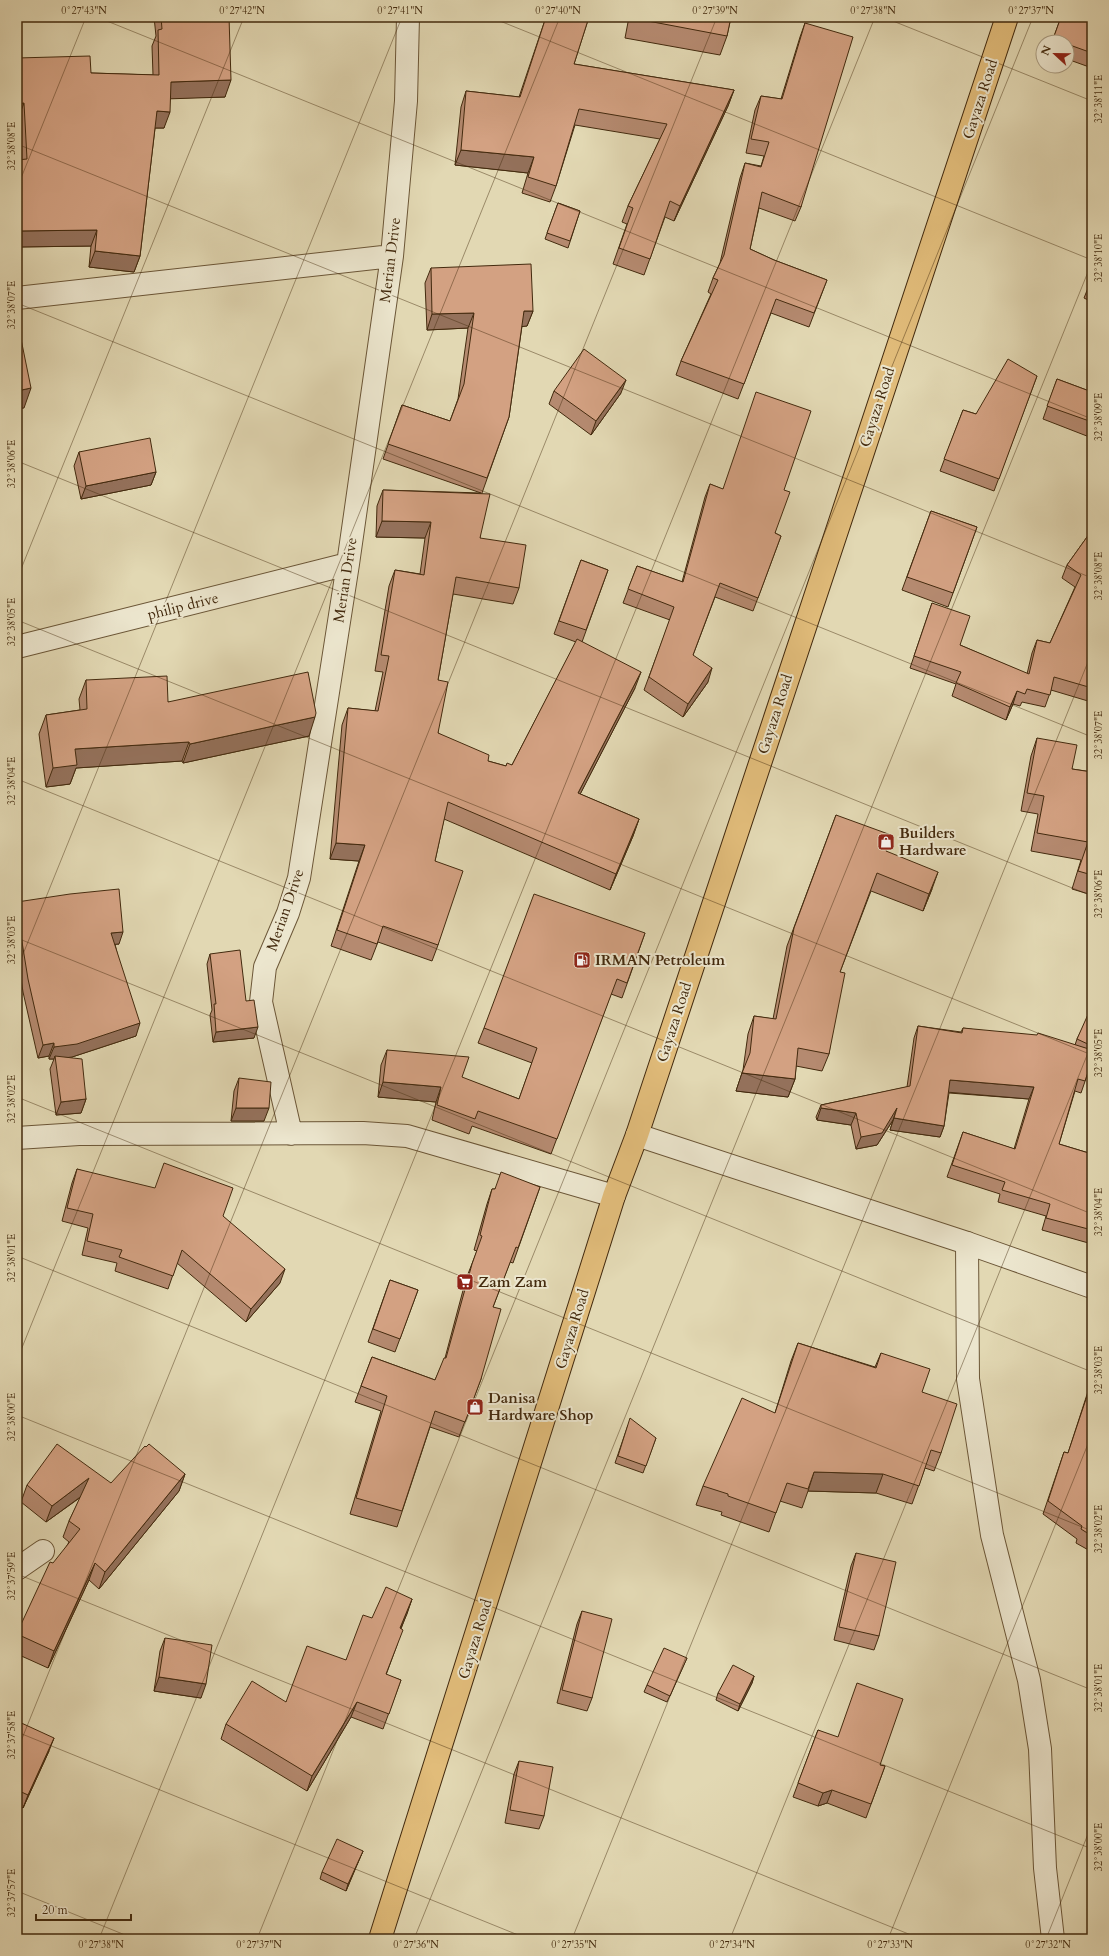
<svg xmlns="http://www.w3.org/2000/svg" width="1109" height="1956" viewBox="0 0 1109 1956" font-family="Cardo,serif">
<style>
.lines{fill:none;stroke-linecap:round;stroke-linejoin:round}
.minor-casing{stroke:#6b5637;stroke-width:24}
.tertiary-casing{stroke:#6b5637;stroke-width:24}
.primary-casing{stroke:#432a0e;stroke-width:24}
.minor{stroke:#ece6ce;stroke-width:22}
.tertiary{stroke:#ece6ce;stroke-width:22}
.primary{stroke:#e1bc7a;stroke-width:22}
.wall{fill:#b58a70;stroke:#432a0e}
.shaded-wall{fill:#94715b;stroke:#432a0e}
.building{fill:#d3a182;stroke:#432a0e}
.ticks{fill:none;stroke:#432a0e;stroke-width:1;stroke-opacity:0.45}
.labels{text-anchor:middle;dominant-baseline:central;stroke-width:4;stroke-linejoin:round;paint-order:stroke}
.street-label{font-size:15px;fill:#432a0e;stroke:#ece6ce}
.poi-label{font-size:15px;font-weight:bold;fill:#432a0e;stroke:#ece6ce;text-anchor:start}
.neatline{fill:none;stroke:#432a0e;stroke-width:1.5}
.ticks-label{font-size:10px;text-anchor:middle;fill:#432a0e}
</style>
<rect width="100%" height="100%" fill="#e2d8b3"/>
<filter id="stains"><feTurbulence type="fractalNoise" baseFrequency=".005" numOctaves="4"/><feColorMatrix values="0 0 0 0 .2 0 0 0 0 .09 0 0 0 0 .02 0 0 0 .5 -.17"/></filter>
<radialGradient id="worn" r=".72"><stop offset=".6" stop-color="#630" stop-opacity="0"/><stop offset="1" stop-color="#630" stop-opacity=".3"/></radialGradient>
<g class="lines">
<!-- minor casing -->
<g class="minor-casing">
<path id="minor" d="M 17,298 L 392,256
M 17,647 L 348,564
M 291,1134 L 261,1002 L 265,967 L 288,913 L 299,878 L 348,564 L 392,256 L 406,101 L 408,17
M 17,1138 L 79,1134 L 363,1133 L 407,1136 L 614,1196
M 967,1243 L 968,1379 L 992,1535 L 1029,1680 L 1040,1749 L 1045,1868 L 1053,1939
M 17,1569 L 43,1551"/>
</g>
<!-- tertiary casing -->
<g class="tertiary-casing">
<path id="tertiary" d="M 637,1135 L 967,1243 L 1092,1287"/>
</g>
<!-- primary casing -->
<g class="primary-casing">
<path id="primary" d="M 380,1939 L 614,1196 L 637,1135 L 1007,17"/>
</g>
<!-- minor -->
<use href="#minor" class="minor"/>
<!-- tertiary -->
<use href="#tertiary" class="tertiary"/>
<!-- primary -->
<use href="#primary" class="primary"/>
</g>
<!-- wall -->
<path class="wall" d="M 154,17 L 229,17 L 225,97 L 170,98 L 164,128 L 155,128 L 140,256 L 134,272 L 89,267 L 91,246 L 17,247 L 17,160 L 21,160 L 18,119 L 17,120 L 17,58 L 91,73 L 153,75 L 152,46 L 156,36 Z
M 546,17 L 589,17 L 574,64 L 734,90 L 728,106 L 674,221 L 665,217 L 644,275 L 613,264 L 627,224 L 622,222 L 628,206 L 660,139 L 575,125 L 556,186 L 550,202 L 522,193 L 528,173 L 455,165 L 461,107 L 466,91 L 519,97 Z
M 629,17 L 731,17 L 727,36 L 720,55 L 625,38 Z
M 1061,17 L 1092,17 L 1092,68 L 1067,59 L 1067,42 L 1052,42 Z
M 805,23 L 801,207 L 795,221 L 759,208 L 750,249 L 774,260 L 827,280 L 809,327 L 771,313 L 738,399 L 676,375 L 681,361 L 711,294 L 708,292 L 713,278 L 720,263 L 740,178 L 745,163 L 761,166 L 764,156 L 746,153 L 755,110 L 761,96 L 781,99 L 800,37 Z
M 558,203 L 580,211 L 568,248 L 545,239 Z
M 431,268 L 533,311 L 527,326 L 522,326 L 509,417 L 482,493 L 480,538 L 519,588 L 513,604 L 453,594 L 438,680 L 438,733 L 488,761 L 506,766 L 512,765 L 576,642 L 554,634 L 581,560 L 608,570 L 582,642 L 635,688 L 580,794 L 639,819 L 633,836 L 610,890 L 444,819 L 435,861 L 438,945 L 432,961 L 378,942 L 371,960 L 331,946 L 359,861 L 330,859 L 342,725 L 348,708 L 375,711 L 383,672 L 375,671 L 389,586 L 395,570 L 420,574 L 425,538 L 376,537 L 377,506 L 383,490 L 481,493 L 383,459 L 402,405 L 450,421 L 458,399 L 468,328 L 427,330 L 425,283 Z
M 1092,278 L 1092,302 L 1084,298 Z
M 1037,376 L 994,491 L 940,471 L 963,410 L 976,414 Z
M 1057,379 L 1092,392 L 1092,438 L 1043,419 Z
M 554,391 L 621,393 L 591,435 L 549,404 Z
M 79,452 L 156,472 L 151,485 L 81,499 L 74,466 Z
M 710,484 L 722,489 L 784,490 L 775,533 L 781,536 L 753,611 L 715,597 L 693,655 L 708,682 L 683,717 L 644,690 L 670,620 L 623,603 L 637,566 L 682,582 L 705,497 Z
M 931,511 L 977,527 L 948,607 L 902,590 Z
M 1092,530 L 1092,690 L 1088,701 L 1051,690 L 1045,707 L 1022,702 L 1020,706 L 1013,704 L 1006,720 L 952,696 L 956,684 L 910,668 L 932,603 L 960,645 L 1027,674 L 1032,653 L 1037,640 L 1050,643 L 1075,587 L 1062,578 L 1067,565 Z
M 86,680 L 168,702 L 309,736 L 183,763 L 182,761 L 76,768 L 70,784 L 46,787 L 39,734 L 46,715 L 80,710 L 79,699 Z
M 1037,738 L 1072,769 L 1092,772 L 1092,895 L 1072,889 L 1081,860 L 1031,851 L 1038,814 L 1021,811 L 1031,756 Z
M 836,815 L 886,851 L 932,889 L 923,911 L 871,891 L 840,972 L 829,1054 L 822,1071 L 796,1066 L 795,1079 L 788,1097 L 736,1091 L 743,1070 L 748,1034 L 754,1016 L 773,1019 L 787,946 Z
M 17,902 L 119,944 L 115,944 L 136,1036 L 72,1057 L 69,1057 L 86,1099 L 81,1113 L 56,1115 L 50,1069 L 54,1059 L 49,1059 L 49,1056 L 38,1058 L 23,992 L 17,952 Z
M 645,933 L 622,998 L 611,994 L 551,1154 L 472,1126 L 469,1134 L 432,1120 L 436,1102 L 378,1097 L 381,1065 L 387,1050 L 519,1099 L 532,1063 L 478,1043 L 484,1028 Z
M 210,954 L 254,1038 L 213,1042 L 210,1015 L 212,1010 L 207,964 Z
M 1092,1010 L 1092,1061 L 1081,1093 L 1075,1091 L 1059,1144 L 1092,1154 L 1092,1244 L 1042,1230 L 1046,1216 L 998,1202 L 1000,1194 L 947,1177 L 963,1132 L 1014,1149 L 1029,1099 L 949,1093 L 944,1126 L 940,1137 L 890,1130 L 893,1120 L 877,1145 L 856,1149 L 851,1125 L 817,1120 L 816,1117 L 821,1105 L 907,1087 L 914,1038 L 918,1026 L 961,1032 L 963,1028 L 1075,1045 L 1077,1039 Z
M 239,1078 L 264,1121 L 231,1121 L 234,1091 Z
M 77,1169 L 223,1216 L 280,1283 L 246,1322 L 177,1263 L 168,1289 L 115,1271 L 117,1263 L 82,1255 L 88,1228 L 62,1221 L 72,1183 Z
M 540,1187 L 513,1263 L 510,1262 L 493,1307 L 481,1379 L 459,1437 L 430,1427 L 397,1527 L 350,1514 L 381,1411 L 355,1402 L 372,1357 L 435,1380 L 445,1358 L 466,1279 L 477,1251 L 474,1250 L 487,1204 L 492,1189 L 495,1189 Z
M 390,1280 L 418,1290 L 395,1352 L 368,1342 Z
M 798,1343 L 875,1367 L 881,1353 L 922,1392 L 941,1453 L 934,1471 L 925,1468 L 912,1504 L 876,1493 L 808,1491 L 802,1508 L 780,1501 L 769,1532 L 721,1515 L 722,1512 L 696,1505 L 703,1486 L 775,1413 L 791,1361 Z
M 1092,1379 L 1092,1552 L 1076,1543 L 1077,1539 L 1043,1514 L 1064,1452 L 1068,1453 Z
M 628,1425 L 656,1438 L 643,1473 L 615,1463 Z
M 185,1474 L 179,1491 L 99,1589 L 89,1580 L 48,1668 L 17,1654 L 17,1633 L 69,1542 L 63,1537 L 69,1521 L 81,1497 L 46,1522 L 21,1502 L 27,1485 L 111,1483 Z
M 856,1553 L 879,1636 L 874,1650 L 834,1640 L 851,1566 Z
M 412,1599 L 401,1629 L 397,1645 L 386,1675 L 401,1680 L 383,1729 L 351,1717 L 307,1791 L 221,1739 L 226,1724 L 286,1702 L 346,1660 L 372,1618 Z
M 582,1611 L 592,1698 L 587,1711 L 557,1703 L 577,1624 Z
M 165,1638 L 201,1698 L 154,1691 L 160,1651 Z
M 687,1658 L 667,1702 L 644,1692 L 647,1685 Z
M 754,1676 L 752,1683 L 738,1711 L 716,1700 L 718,1693 Z
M 17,1721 L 49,1751 L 23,1808 L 17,1805 Z
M 818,1730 L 880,1765 L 885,1766 L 866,1818 L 827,1803 L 818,1806 L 793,1797 Z
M 519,1761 L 544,1816 L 539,1829 L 505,1823 L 514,1774 Z
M 363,1851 L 346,1891 L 320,1879 L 322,1872 Z"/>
<!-- shaded-wall -->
<path class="shaded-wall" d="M 231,80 L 225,97 L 165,99 L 171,82 Z
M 734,90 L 728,106 L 674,221 L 680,206 Z
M 24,103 L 18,119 L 17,120 L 17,104 Z
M 157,111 L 170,112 L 164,128 L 151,128 Z
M 461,150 L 534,157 L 528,173 L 455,165 Z
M 97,230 L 91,246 L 17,247 L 17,231 Z
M 95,251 L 140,256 L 134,272 L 89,267 Z
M 524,311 L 533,311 L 527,326 L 518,327 Z
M 474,313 L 468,328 L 427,330 L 432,314 Z
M 626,380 L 621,393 L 591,435 L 596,421 Z
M 31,388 L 24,408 L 17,409 L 17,391 Z
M 156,472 L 151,485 L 81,499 L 86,486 Z
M 382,521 L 431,522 L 425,538 L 376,537 Z
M 712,668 L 708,682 L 683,717 L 688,704 Z
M 641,672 L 635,688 L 572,810 L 578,793 Z
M 1017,691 L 1013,704 L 1006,720 L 1010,707 Z
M 315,717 L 309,736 L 183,763 L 190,744 Z
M 189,742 L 182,761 L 76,768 L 70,784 L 46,787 L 53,768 L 75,749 Z
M 639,819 L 633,836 L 610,890 L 616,874 Z
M 336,843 L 365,845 L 359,861 L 330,859 Z
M 938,872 L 932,889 L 923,911 L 929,894 Z
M 123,932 L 119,944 L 107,945 L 111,933 Z
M 140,1023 L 136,1036 L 72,1057 L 56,1059 L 55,1056 L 54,1059 L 49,1059 L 54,1047 Z
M 258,1027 L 254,1038 L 213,1042 L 216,1032 Z
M 54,1043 L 49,1056 L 38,1058 L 43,1045 Z
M 742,1073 L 795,1079 L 788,1097 L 736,1091 Z
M 950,1080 L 1034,1087 L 1029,1099 L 946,1092 Z
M 383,1082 L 441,1087 L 436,1102 L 378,1097 Z
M 86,1099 L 81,1113 L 56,1115 L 61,1102 Z
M 236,1108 L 269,1108 L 264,1121 L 231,1121 Z
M 821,1108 L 856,1113 L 851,1125 L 817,1120 Z
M 897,1108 L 893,1120 L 877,1145 L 856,1149 L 861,1137 Z
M 894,1118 L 944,1126 L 940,1137 L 890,1130 Z
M 285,1269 L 280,1283 L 246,1322 L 251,1309 Z
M 814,1472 L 883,1474 L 876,1493 L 808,1491 Z
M 185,1474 L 179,1491 L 99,1589 L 105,1572 Z
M 89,1478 L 83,1495 L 46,1522 L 52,1506 Z
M 95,1563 L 89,1580 L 48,1668 L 54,1651 Z
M 412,1599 L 407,1614 L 394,1644 L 400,1628 Z
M 754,1676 L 752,1683 L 738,1711 L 740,1704 Z
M 159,1677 L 206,1684 L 201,1698 L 154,1691 Z
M 357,1702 L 351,1717 L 307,1791 L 312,1776 Z
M 54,1738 L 49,1751 L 23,1808 L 28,1795 Z
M 832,1790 L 827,1803 L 818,1806 L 823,1793 Z
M 363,1851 L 360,1857 L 346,1891 L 348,1884 Z"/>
<!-- building -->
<path class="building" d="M 161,17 L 229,17 L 231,80 L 171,82 L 170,112 L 157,111 L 140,256 L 95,251 L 97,230 L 17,231 L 17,160 L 27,159 L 24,103 L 17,104 L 17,58 L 90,56 L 91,73 L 159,75 L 158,30 L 162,29 Z
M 546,17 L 589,17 L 574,64 L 734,90 L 680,206 L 670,201 L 650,259 L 619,248 L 633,208 L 628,206 L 667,124 L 579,109 L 556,186 L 528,177 L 534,157 L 461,150 L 466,91 L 520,97 Z
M 632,17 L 731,17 L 727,36 L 632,18 Z
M 1061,17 L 1092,17 L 1092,53 L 1067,44 L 1067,42 L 1062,42 L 1053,39 Z
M 805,23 L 853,37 L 801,207 L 762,192 L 750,249 L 774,260 L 827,280 L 814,313 L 776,299 L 744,384 L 681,361 L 718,280 L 713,278 L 724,255 L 745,163 L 761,167 L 769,142 L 751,139 L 761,96 L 782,99 Z
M 558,203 L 580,211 L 570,241 L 547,233 Z
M 531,264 L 533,311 L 524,311 L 509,417 L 487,478 L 388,444 L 402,405 L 450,421 L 464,384 L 474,313 L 432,314 L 431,268 Z
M 1092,278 L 1092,286 L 1089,285 Z
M 21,339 L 31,388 L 17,391 L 17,340 Z
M 584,349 L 626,380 L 596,421 L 554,391 Z
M 1008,359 L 1037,376 L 999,479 L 944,459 L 963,410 L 976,414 Z
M 1057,379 L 1092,392 L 1092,422 L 1047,406 Z
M 756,392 L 811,411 L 784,490 L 790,492 L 775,533 L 781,536 L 758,598 L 720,583 L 693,655 L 712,668 L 688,704 L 649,677 L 674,607 L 628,589 L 637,566 L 683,582 L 710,484 L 723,489 Z
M 150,438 L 156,472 L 86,486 L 79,452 Z
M 383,490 L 490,494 L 480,538 L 526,545 L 519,588 L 456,577 L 438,680 L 448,682 L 438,733 L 489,755 L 488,761 L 506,766 L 507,763 L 512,765 L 577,639 L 641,672 L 578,793 L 639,819 L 616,874 L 448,802 L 435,861 L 463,871 L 438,945 L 383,926 L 377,944 L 337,930 L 365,845 L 336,843 L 348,708 L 378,711 L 389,656 L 381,655 L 395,570 L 424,575 L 431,522 L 382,521 Z
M 931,511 L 977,527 L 953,593 L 907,577 Z
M 1092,530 L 1092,688 L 1054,677 L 1050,695 L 1027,689 L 1025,694 L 1017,691 L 1010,707 L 956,683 L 961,672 L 914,656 L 932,603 L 970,616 L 960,645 L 1029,674 L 1037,640 L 1050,643 L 1081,575 L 1067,565 Z
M 581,560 L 608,570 L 586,630 L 559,621 Z
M 308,672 L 316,713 L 315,717 L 190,744 L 189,742 L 75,749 L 77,765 L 53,768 L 46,715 L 87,709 L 86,680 L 167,676 L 168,702 Z
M 1037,738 L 1077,745 L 1072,769 L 1092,772 L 1092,875 L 1078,871 L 1088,842 L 1037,833 L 1044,796 L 1027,793 Z
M 836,815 L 891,835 L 886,851 L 938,872 L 929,894 L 877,873 L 840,972 L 845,973 L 829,1054 L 798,1048 L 795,1079 L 742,1073 L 750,1053 L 754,1016 L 776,1019 L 794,928 Z
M 119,889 L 123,932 L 111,933 L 140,1023 L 77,1044 L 54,1047 L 54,1043 L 43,1045 L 28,979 L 17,911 L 17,902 L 70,894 Z
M 534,894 L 645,933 L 627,983 L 617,979 L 557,1139 L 478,1111 L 475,1119 L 437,1105 L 441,1087 L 383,1082 L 387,1050 L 469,1057 L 462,1077 L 519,1099 L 537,1048 L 484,1028 Z
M 240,950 L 246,1001 L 254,1000 L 258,1027 L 216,1032 L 214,1004 L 216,1004 L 210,954 Z
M 1090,1010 L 1092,1010 L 1092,1046 L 1077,1039 Z
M 918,1026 L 962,1033 L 963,1028 L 1037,1035 L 1038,1033 L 1092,1050 L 1092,1060 L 1085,1081 L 1078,1079 L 1059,1144 L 1092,1154 L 1092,1230 L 1046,1218 L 1050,1204 L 1002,1190 L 1005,1182 L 952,1165 L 963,1132 L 1015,1149 L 1034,1087 L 950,1080 L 944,1126 L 894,1118 L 897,1108 L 882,1133 L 861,1137 L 856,1113 L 821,1108 L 821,1105 L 910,1086 Z
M 55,1056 L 82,1059 L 86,1099 L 61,1102 Z
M 239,1078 L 271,1082 L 269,1108 L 236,1108 Z
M 164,1163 L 233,1188 L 223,1216 L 285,1269 L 251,1309 L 182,1250 L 173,1276 L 119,1257 L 122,1250 L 87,1241 L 93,1214 L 67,1208 L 77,1169 L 155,1188 Z
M 501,1172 L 540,1187 L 518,1248 L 516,1247 L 493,1307 L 501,1309 L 481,1379 L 465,1422 L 435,1411 L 402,1511 L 356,1498 L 387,1396 L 361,1386 L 372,1357 L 435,1380 L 444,1358 L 446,1358 L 472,1264 L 482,1236 L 480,1235 L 492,1189 L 495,1189 Z
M 390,1280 L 418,1290 L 400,1339 L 373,1329 Z
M 798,1343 L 876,1368 L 881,1353 L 930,1369 L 922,1392 L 957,1404 L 941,1453 L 931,1450 L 919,1486 L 883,1474 L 814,1472 L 808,1489 L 787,1483 L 776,1513 L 728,1496 L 728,1494 L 703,1486 L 742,1398 L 775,1413 Z
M 1092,1381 L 1092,1536 L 1081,1529 L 1082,1526 L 1048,1501 L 1064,1452 L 1068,1453 Z
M 630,1418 L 656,1438 L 646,1466 L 618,1456 Z
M 57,1444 L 111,1483 L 145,1446 L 146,1447 L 149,1444 L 185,1474 L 105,1572 L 95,1563 L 54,1651 L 17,1634 L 17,1633 L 50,1562 L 53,1563 L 80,1529 L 69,1521 L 89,1478 L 52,1506 L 27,1485 Z
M 856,1553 L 896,1562 L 879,1636 L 839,1627 Z
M 386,1587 L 412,1599 L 400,1628 L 403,1630 L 386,1674 L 401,1680 L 389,1714 L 357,1702 L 312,1776 L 226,1724 L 252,1681 L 286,1702 L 307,1646 L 346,1660 L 363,1615 L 372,1618 Z
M 582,1611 L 612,1619 L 592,1698 L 562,1690 Z
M 165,1638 L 212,1645 L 206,1684 L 159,1677 Z
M 664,1648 L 687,1658 L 670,1696 L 647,1685 Z
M 733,1665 L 754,1676 L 740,1704 L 718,1693 Z
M 857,1683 L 903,1699 L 880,1765 L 885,1766 L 871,1804 L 832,1790 L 823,1793 L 798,1783 L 818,1730 L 838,1737 Z
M 17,1721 L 54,1738 L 28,1795 L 17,1790 Z
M 519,1761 L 553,1767 L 544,1816 L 510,1810 Z
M 337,1839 L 363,1851 L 348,1884 L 322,1872 Z"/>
<!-- ticks -->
<path class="ticks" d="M 97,17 L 1092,419M 490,17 L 1092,260M 883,17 L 1092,101M 17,144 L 1092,578M 17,188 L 86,17M 17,303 L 1092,737M 17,461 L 1092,896M 17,579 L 244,17M 17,620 L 1092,1055M 17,779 L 1092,1214M 17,938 L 1092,1372M 17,969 L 402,17M 17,1097 L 1092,1531M 17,1256 L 1092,1690M 17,1360 L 560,17M 17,1415 L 1092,1849M 17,1574 L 921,1939M 17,1732 L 528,1939M 17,1751 L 717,17M 17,1891 L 135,1939M 99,1939 L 875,17M 257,1939 L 1033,17M 414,1939 L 1092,262M 572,1939 L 1092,652M 730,1939 L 1092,1043M 888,1939 L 1092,1434M 1046,1939 L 1092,1824"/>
<!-- icons -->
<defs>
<g id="shop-square" transform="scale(0.9)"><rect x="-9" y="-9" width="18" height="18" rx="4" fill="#8f2418" stroke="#ece6ce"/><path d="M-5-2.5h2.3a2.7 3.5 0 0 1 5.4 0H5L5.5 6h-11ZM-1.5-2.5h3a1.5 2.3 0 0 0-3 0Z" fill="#fff"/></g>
<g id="fuel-square" transform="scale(0.9)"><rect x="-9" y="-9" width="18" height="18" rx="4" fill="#8f2418" stroke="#ece6ce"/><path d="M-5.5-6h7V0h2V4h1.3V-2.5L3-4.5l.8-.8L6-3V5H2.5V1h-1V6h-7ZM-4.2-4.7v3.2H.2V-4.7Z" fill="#fff"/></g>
<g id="supermarket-square" transform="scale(0.9)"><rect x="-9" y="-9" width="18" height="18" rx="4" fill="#8f2418" stroke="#ece6ce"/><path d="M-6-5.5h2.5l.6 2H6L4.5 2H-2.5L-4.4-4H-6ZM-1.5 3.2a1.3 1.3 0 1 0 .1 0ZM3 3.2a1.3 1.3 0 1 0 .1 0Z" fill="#fff"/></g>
</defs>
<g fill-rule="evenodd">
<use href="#shop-square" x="886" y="842"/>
<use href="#fuel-square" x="582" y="960"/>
<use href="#supermarket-square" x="465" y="1282"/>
<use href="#shop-square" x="475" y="1407"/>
</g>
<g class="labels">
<!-- street labels -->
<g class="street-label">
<text transform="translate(980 99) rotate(-72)">Gayaza Road</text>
<text transform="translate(390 260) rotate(-83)">Merian Drive</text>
<text transform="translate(877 407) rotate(-72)">Gayaza Road</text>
<text transform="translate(345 580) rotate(-81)">Merian Drive</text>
<text transform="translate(183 606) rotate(-14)">philip drive</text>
<text transform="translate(775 714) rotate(-72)">Gayaza Road</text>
<text transform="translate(285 910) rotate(-71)">Merian Drive</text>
<text transform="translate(674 1022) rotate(-72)">Gayaza Road</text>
<text transform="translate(572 1329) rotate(-73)">Gayaza Road</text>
<text transform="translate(475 1639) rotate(-73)">Gayaza Road</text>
</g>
<!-- poi labels -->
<g class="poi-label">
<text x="899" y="833">Builders<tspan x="899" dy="17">Hardware</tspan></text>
<text x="595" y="960">IRMAN Petroleum</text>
<text x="478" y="1282">Zam Zam</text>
<text x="488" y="1398">Danisa<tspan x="488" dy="17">Hardware Shop</tspan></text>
</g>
</g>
<!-- margin -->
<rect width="1109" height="1956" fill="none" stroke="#e2d8b3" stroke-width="44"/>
<!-- north arrow -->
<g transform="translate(1055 54) rotate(292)"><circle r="19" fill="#ece6ce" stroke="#a89b81"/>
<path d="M0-3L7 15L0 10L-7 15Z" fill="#8f2418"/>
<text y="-6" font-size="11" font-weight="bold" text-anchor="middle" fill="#432a0e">N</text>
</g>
<!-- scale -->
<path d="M36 1914v6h95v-6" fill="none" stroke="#432a0e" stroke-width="2"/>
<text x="42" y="1914" font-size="12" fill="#432a0e" stroke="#ece6ce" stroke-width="3" paint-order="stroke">20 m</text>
<rect x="22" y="22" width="1065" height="1912" class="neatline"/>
<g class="ticks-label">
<text x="84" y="14">0°27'43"N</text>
<text x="242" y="14">0°27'42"N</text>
<text x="400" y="14">0°27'41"N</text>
<text x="558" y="14">0°27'40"N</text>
<text x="715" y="14">0°27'39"N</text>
<text x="873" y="14">0°27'38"N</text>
<text x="1031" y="14">0°27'37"N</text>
<text transform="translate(1098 99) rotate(-90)" y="4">32°38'11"E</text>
<text transform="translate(11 146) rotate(-90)" y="4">32°38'08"E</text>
<text transform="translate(1098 258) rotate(-90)" y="4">32°38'10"E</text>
<text transform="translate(11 305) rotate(-90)" y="4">32°38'07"E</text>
<text transform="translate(1098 417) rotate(-90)" y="4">32°38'09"E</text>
<text transform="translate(11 464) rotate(-90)" y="4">32°38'06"E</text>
<text transform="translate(1098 576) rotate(-90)" y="4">32°38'08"E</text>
<text transform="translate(11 622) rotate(-90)" y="4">32°38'05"E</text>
<text transform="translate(1098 735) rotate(-90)" y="4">32°38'07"E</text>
<text transform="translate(11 781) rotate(-90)" y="4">32°38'04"E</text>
<text transform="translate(1098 894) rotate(-90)" y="4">32°38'06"E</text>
<text transform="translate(11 940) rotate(-90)" y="4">32°38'03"E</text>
<text transform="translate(1098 1053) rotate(-90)" y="4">32°38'05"E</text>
<text transform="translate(11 1099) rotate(-90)" y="4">32°38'02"E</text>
<text transform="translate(1098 1212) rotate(-90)" y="4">32°38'04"E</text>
<text transform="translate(11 1258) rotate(-90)" y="4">32°38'01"E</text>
<text transform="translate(1098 1370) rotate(-90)" y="4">32°38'03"E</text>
<text transform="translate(11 1417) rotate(-90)" y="4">32°38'00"E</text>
<text transform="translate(1098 1529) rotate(-90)" y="4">32°38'02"E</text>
<text transform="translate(11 1576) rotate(-90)" y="4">32°37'59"E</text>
<text transform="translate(1098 1688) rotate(-90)" y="4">32°38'01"E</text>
<text transform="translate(11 1735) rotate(-90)" y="4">32°37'58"E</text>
<text transform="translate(1098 1847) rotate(-90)" y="4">32°38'00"E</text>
<text transform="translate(11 1893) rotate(-90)" y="4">32°37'57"E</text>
<text x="101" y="1948">0°27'38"N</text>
<text x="259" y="1948">0°27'37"N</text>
<text x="416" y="1948">0°27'36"N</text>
<text x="574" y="1948">0°27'35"N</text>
<text x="732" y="1948">0°27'34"N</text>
<text x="890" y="1948">0°27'33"N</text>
<text x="1048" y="1948">0°27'32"N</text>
</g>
<rect width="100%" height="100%" filter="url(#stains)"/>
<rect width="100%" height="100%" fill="url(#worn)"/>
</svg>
